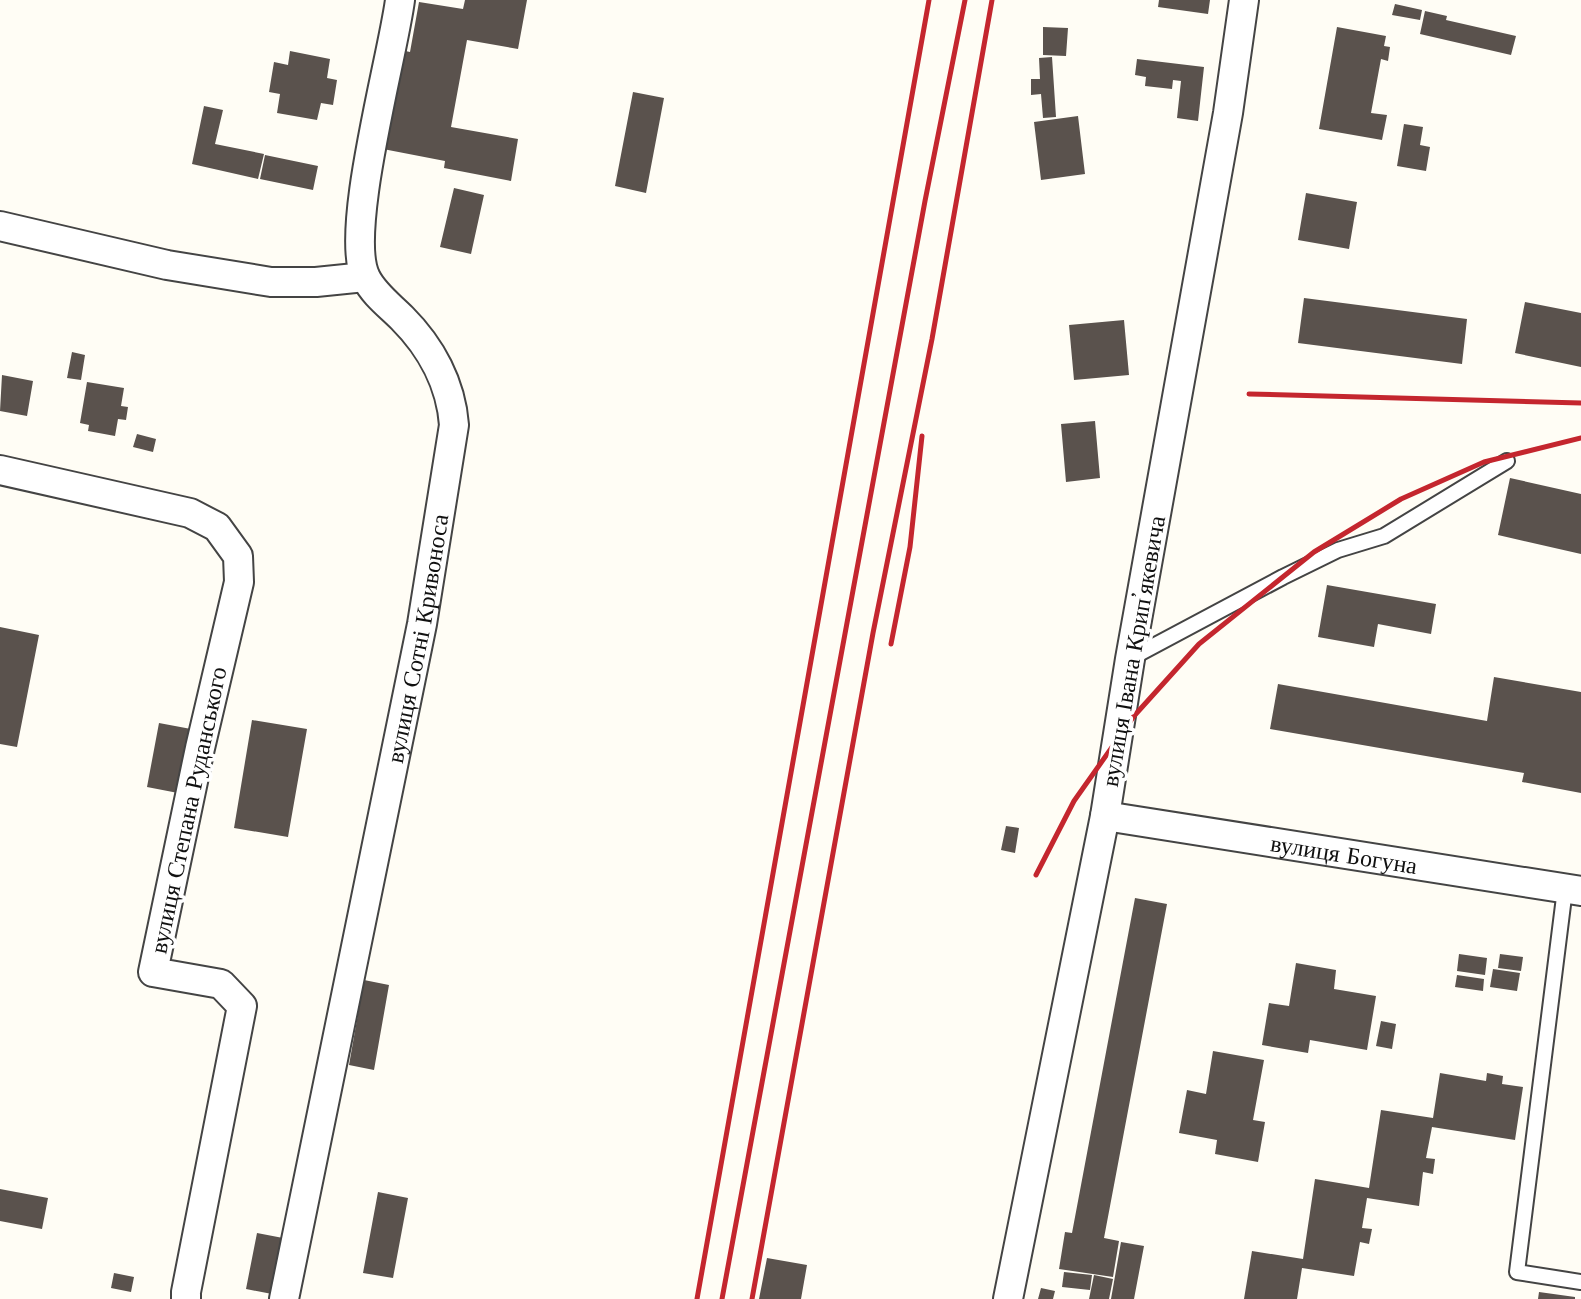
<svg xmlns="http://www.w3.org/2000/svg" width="1581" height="1299" viewBox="0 0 1581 1299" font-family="'Libre Baskerville',serif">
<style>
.building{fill:#5a524d}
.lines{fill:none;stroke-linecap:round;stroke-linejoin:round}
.service-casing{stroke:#444;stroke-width:18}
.minor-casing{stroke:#444;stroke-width:32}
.service{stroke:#fff;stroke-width:14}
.minor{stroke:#fff;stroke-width:28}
.rail{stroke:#c4262e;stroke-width:5}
.labels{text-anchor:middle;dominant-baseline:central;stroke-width:7;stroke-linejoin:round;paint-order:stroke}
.street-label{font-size:24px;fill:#111;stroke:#fff}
</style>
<rect width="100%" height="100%" fill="#fffdf5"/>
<!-- building -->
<path class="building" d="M 465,0 L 527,0 L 518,49 L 467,40 L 451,127 L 518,139 L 511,181 L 444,168 L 445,161 L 383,149 L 401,50 L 410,52 L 419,2 L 463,9 Z
M 1159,0 L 1210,0 L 1208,14 L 1158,7 Z
M 1395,4 L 1422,10 L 1420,20 L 1392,15 Z
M 1425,11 L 1447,16 L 1446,20 L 1516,36 L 1511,55 L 1420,34 Z
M 1043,27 L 1068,28 L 1066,56 L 1043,55 Z
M 1337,27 L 1386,36 L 1384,46 L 1390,47 L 1388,61 L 1381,59 L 1371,113 L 1387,115 L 1382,140 L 1319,129 Z
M 290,51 L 330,59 L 327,78 L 337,80 L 333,105 L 321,103 L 317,120 L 277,113 L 280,94 L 269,92 L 274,62 L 288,65 Z
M 1052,57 L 1056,117 L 1043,118 L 1041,94 L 1031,95 L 1031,79 L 1040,79 L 1039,58 Z
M 1137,59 L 1204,67 L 1198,121 L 1177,118 L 1181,81 L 1173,80 L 1172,89 L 1145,86 L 1146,77 L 1135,75 Z
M 633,92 L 664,98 L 646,193 L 615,186 Z
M 204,106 L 223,110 L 215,144 L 264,154 L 258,179 L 192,164 Z
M 1078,116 L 1085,174 L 1041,180 L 1034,122 Z
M 1404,124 L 1423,127 L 1420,145 L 1430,147 L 1426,171 L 1397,166 Z
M 265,155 L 318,166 L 313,190 L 260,179 Z
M 454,188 L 484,195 L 471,254 L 440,247 Z
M 1306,193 L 1357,202 L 1349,249 L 1298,240 Z
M 1304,298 L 1467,319 L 1462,364 L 1298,343 Z
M 1525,302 L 1581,313 L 1581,367 L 1515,353 Z
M 1124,320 L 1129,375 L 1074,380 L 1069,325 Z
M 72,352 L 85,355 L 81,380 L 67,378 Z
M 2,375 L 33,381 L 27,416 L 0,411 Z
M 87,382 L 124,388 L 121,406 L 128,407 L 126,420 L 118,419 L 115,436 L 88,431 L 89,425 L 80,423 Z
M 1095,421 L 1100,478 L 1066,482 L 1061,424 Z
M 137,434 L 156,439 L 153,452 L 133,447 Z
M 1510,478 L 1581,494 L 1581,554 L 1498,535 Z
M 1327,585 L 1436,604 L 1431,634 L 1378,624 L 1374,647 L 1318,637 Z
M 0,627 L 39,635 L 17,747 L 0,744 Z
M 1494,677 L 1581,692 L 1581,793 L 1522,782 L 1524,773 L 1270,729 L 1278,684 L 1487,721 Z
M 252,720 L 307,729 L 288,837 L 234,828 Z
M 159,723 L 191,729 L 178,793 L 147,787 Z
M 1006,826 L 1019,828 L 1015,853 L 1001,850 Z
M 1135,898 L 1167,904 L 1104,1238 L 1119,1241 L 1113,1277 L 1059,1269 L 1065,1232 L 1072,1233 Z
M 1459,954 L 1487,958 L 1485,975 L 1457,971 Z
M 1500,954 L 1523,957 L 1521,971 L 1498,968 Z
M 1296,963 L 1336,970 L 1334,989 L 1376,996 L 1367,1050 L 1310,1040 L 1308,1053 L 1262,1045 L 1269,1003 L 1289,1006 Z
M 1493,969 L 1520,973 L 1517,991 L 1490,987 Z
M 1457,975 L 1484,979 L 1483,991 L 1455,987 Z
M 364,980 L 389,985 L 374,1070 L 349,1065 Z
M 1381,1021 L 1396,1024 L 1392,1049 L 1376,1046 Z
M 1213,1051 L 1264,1060 L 1253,1120 L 1265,1122 L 1258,1162 L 1215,1154 L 1217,1140 L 1179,1133 L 1187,1090 L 1206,1094 Z
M 1440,1073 L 1486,1081 L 1487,1073 L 1503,1076 L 1502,1084 L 1523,1087 L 1515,1140 L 1432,1127 L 1426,1158 L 1435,1159 L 1433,1174 L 1423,1172 L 1419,1206 L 1367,1198 L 1362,1228 L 1372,1229 L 1369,1244 L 1360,1242 L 1354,1276 L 1302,1268 L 1297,1299 L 1244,1299 L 1252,1251 L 1303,1259 L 1315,1179 L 1369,1188 L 1381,1110 L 1433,1118 Z
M 0,1189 L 48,1198 L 42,1229 L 0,1221 Z
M 378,1192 L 408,1198 L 393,1278 L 363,1273 Z
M 257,1233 L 283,1238 L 272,1294 L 246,1289 Z
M 1121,1242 L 1144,1246 L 1134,1299 L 1111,1299 Z
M 767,1258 L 807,1265 L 801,1299 L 759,1299 Z
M 1064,1272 L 1092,1275 L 1090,1290 L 1062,1287 Z
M 114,1273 L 134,1277 L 131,1292 L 111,1288 Z
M 1094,1275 L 1113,1279 L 1109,1299 L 1089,1299 Z
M 1041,1288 L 1055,1291 L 1053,1299 L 1038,1299 Z
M 1539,1292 L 1575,1297 L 1575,1299 L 1538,1299 Z"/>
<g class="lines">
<!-- service casing -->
<g class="service-casing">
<path id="service" d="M 1131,658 L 1283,577 L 1338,550 L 1384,536 L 1507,461
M 1565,889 L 1517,1272 L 1581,1282"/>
</g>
<!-- minor casing -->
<g class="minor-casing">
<g id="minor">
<path d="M 0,226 L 167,265 L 271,282 L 316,282 L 365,277"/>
<path d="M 0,470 L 190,513 L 217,527 L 238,556 L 239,582 L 200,748 L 153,972 L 221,984 L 242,1006 L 186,1292 L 186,1299"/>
<path id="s1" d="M 1105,816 L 1581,891"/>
<path id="s2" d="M 284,1299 L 422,624 L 454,425 C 451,384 431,347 402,318 C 389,305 374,294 366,278 C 343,234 393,56 400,0"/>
<path d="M 1008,1299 L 1105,816 L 1130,659 L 1228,113 L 1244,0"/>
</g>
</g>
<!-- service -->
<use href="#service" class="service"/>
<!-- minor -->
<use href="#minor" class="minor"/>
<!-- rail -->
<path class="rail" d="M 1249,394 L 1581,403
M 891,644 L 910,547 L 922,436
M 1036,875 L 1074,801 L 1134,716 L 1199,644 L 1314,552 L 1401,499 L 1484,462 L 1581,438
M 697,1299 L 929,0
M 722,1299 L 925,201 L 965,0
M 752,1299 L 873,633 L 932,339 L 992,0"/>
</g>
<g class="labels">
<!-- street labels -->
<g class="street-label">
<text stroke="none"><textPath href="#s2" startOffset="674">вулиця Сотні Кривоноса</textPath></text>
<text transform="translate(1133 651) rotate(-80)">вулиця Івана Крипʼякевича</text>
<text transform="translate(188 810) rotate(-78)">вулиця Степана Руданського</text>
<text stroke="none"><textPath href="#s1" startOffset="242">вулиця Богуна</textPath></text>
</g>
</g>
</svg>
